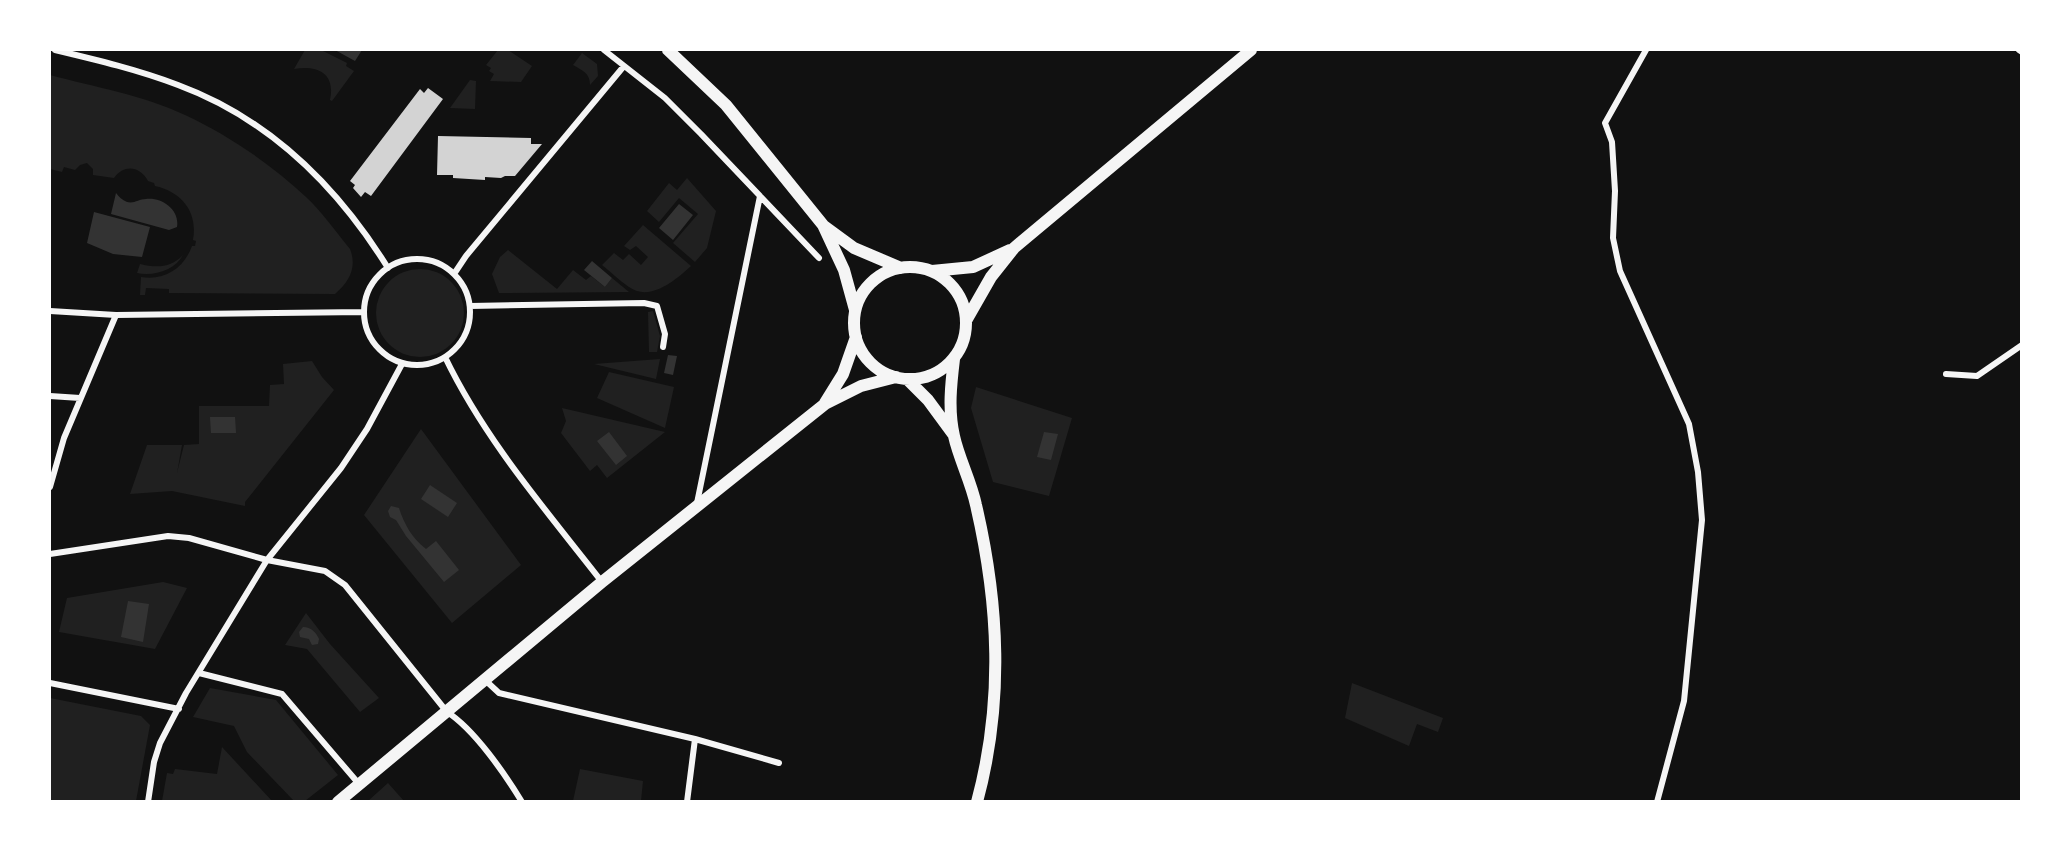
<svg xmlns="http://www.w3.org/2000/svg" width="2071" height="851" viewBox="0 0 2071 851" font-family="'Alegreya Sans',sans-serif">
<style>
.green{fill:#202020}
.water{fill:#333}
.building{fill:#d3d3d3}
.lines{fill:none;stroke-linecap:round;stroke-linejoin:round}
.minor{stroke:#f5f5f5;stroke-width:6}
.secondary{stroke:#f5f5f5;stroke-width:12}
</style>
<rect width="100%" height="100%" fill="#111"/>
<!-- green -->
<path class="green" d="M 305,50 L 321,50 L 347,63 L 346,66 L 354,71 L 332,101 L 330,100 C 336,72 316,65 294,69 Z
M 498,50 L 508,50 L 532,66 L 521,82 L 490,81 L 494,74 L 489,71 L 491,68 L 486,65 Z
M 582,53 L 597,64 L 598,76 L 590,85 C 590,73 583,71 573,65 Z
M 50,75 C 94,87 143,95 185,115 C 228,135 271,164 306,197 C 322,212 336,232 350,249 C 357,267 350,281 335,294 L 169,293 L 169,289 L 146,288 L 145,295 L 140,295 L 141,277 C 165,281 184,268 192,246 L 195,246 L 196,241 L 193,240 C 198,212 182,192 155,186 L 154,183 L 148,181 C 140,166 124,164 114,178 L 93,175 L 93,169 L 87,163 L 80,165 L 75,170 L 64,167 L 62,172 L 50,169 Z
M 470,80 L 476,81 L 475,109 L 450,108 Z
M 687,178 L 716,211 L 707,248 L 695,262 L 673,243 L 698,214 L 679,198 L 659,222 L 647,211 L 669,183 L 677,190 Z
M 643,225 L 691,266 C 678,278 656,297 637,291 C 627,288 611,272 602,265 L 614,253 L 623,260 L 629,254 L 641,265 L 648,257 L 636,246 L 630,250 L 624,246 Z
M 508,250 L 557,289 L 573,270 L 586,280 L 591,276 L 605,287 L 612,278 L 629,292 L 499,293 L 492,274 L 500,257 Z
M 183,255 C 175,270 153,277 137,273 L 140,264 C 156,268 171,268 183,255 Z
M376 313a44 44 0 1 1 88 0a44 44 0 1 1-88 0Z
M 653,311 L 660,336 L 657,352 L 649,352 L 648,312 Z
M 660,359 L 656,379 L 594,364 Z
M 312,361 L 322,377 L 334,390 L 245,502 L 245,506 L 172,491 L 130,494 L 147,445 L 182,445 L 177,473 L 184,445 L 199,444 L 199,406 L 269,406 L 270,385 L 284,384 L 283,364 Z
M 609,372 L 674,387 L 665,428 L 597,398 Z
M 976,387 L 1072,418 L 1049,496 L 993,482 L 971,408 Z
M 562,408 L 665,432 L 607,478 L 597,465 L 590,471 L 561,433 L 566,421 Z
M 421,429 L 521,565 L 452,623 L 364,515 Z
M 163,582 L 187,588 L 155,649 L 59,632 L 67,598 Z
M 306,613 L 330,644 L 379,698 L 360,712 L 307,649 L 285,645 Z
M 1352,683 L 1443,718 L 1438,732 L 1417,724 L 1409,746 L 1345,718 Z
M 210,688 L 276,700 L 338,775 L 305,801 L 294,801 L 247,752 L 234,726 L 193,717 Z
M 50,698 L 141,716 L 150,725 L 136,801 L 50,801 Z
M 222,747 L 272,801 L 162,801 L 167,773 L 173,774 L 175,769 L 217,774 Z
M 580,769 L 643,781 L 641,801 L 573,801 Z
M 388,783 L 404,801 L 368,801 Z"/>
<!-- water -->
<path class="water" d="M 335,50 L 362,50 L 355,61 Z
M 116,193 C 119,197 122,200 127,202 C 134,204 139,199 146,199 C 162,197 180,210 177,227 L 169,230 L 111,214 Z
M 679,204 L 693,215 L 673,240 L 659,228 Z
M 94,212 L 150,227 L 142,257 L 113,254 L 87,243 Z
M 592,261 L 612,278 L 605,287 L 584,270 Z
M 668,355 L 677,356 L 673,375 L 664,373 Z
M 210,417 L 235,417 L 236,433 L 211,433 Z
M 609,432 L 627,456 L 616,465 L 597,441 Z
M 1044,432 L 1058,434 L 1051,460 L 1037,457 Z
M 430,485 L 457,503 L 448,517 L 421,499 Z
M 391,506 L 399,508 C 404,524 412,538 426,549 L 436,541 L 459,570 L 444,582 L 406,536 L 396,520 L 390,517 L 388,511 Z
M 128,601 L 149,604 L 143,642 L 121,637 Z
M 303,627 C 311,627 316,632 319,639 L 318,644 L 312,645 L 309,639 L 300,637 L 299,632 Z"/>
<!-- building -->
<path class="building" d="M 428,88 L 443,99 L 371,196 L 365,192 L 361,197 L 353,188 L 355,185 L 350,181 L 420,89 L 424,93 Z
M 438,136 L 531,138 L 531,144 L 542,144 L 515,176 L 505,176 L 501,178 L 485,177 L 485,180 L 453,178 L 453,175 L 437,175 Z"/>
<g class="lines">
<!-- minor -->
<path class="minor" d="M 55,50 C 97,60 139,70 178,85 C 270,119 337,186 388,268
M 604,50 L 665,98 L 701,134 L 819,258
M 1646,50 L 1605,123 L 1612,142 L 1615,191 L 1613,238 L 1620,271 L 1689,424 L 1698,472 L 1702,520 L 1684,701 L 1657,802
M 2019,50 L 2022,52
M364 312a53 53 0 1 1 106 0a53 53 0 1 1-106 0Z
M 454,274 L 466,256 L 624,66
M 470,306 L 644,303 L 657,306 L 665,334 L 663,347
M 50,311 L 116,315 L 364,312
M 445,357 C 485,440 546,510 602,582
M 1946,374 L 1977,376 L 2022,345
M 50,396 L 80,398
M 50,487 L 64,438 L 116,315
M 697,503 L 760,196
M 50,554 L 168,536 L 189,538 L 267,560 L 325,571 L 345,585 L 447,712 C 474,729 505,774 522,802
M 199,673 L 282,694 L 359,784
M 485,680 L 499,693 L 695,739 L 779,763
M 50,683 L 179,709
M 148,802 L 154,762 L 160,743 L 186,693 L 267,560 L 341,468 L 367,429 L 402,364
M 687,802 L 695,739"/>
<!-- secondary -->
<path class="secondary" d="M 668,50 L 726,105 L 823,225 L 844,270 L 855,310
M 824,226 L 854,248 L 901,268
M854 323a56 56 0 1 1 112 0a56 56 0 1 1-112 0Z
M 932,271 L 973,267 L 1010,250
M 967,319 L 991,277 L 1014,248 L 1251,50
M 954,359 C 951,384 948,410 954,436 C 959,459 971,481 976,505 C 999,604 1004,702 977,802
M 907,379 L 928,400 L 953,434
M 825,403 L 843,374 L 856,337
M 338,802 L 602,582 L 825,404 L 861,386 L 896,377"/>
</g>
<!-- border -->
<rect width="2071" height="851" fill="none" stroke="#ffffff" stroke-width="102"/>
</svg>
